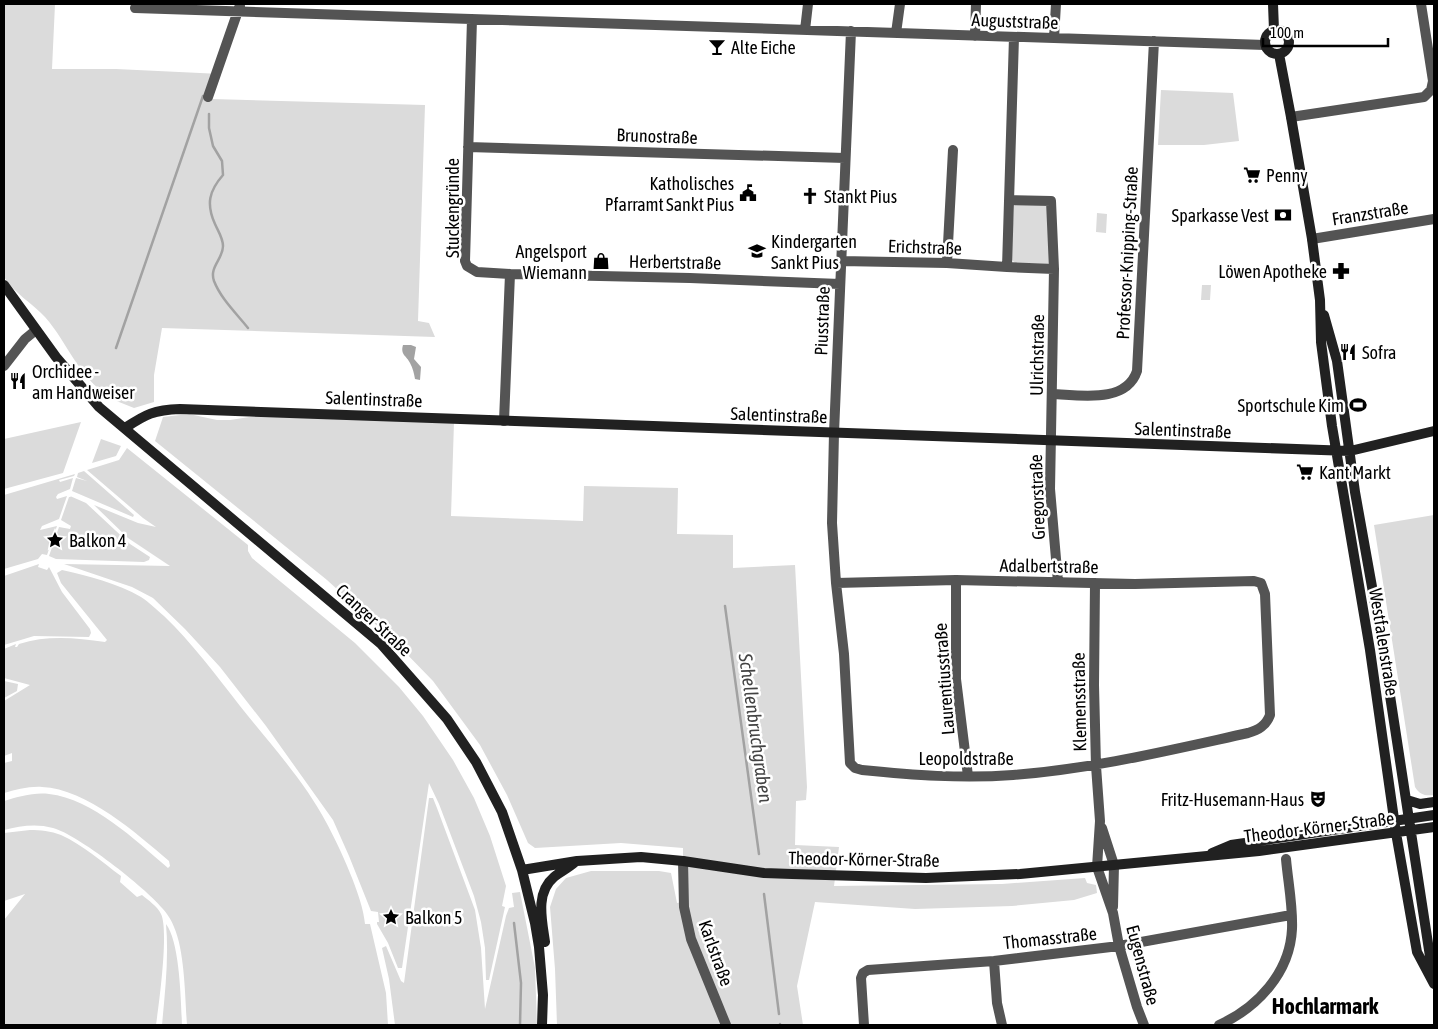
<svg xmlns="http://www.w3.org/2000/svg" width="1438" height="1029" viewBox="0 0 1438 1029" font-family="'Asap Condensed',sans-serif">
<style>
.green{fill:#dbdbdb}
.water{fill:#a2a2a2}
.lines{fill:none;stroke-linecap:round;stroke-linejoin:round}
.stream{stroke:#a2a2a2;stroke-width:2.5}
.street{stroke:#545454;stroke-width:10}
.secondary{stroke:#212121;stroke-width:10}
.labels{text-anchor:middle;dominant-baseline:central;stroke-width:5;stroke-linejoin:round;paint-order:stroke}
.street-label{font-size:18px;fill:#000;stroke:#fff}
.poi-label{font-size:18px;fill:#000;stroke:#fff;text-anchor:start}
.water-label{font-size:19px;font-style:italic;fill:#434343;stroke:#fff}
.district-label{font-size:22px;font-weight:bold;fill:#000;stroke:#fff}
</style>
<rect width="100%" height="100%" fill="#fff"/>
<!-- green -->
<path class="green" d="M 4,4 L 55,4 L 52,69 L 116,69 L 221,74 L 212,99 L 425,105 L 418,321 L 429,323 L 435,337 L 162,328 L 154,375 L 154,402 L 134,408 L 114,400 L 115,398 C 82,386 67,341 45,317 C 33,304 14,293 4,277 Z
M 1161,90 L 1233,93 L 1239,141 L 1204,145 L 1158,145 Z
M 1016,204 L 1046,205 L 1047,207 L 1051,261 L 1048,264 L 1015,263 L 1011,259 L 1014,206 Z
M 1097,213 L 1107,214 L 1106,233 L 1096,232 Z
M 1202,285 L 1211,285 L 1210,300 L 1201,300 Z
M 189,414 L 217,420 L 230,420 L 256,416 L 454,422 L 451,516 L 583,521 L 584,486 L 678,488 L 677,534 L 733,535 L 733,568 L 795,565 L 807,787 L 806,800 L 796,801 L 795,845 L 839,847 L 834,886 L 1002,884 L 1085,878 L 1087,883 L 1096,885 L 1097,893 L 1074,900 L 1012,906 L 915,909 L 815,902 L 797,986 L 803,1025 L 557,1025 L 555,969 L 550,907 L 556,889 L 566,878 L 591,871 L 659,871 L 671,873 L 677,903 L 683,902 L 683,848 L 621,843 L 535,848 L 528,843 L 507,795 L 480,745 L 433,681 L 397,644 L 327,580 L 155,441 L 163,417 Z
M 81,422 L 63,473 L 4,489 L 4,439 Z
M 101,439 L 121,446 L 116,456 L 92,463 Z
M 127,448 L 248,545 L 248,551 L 252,558 L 355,643 L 399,687 L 423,716 L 453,760 L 474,798 L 490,836 L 506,886 L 502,906 L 505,907 L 489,980 L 486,980 L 485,948 L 481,922 L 474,896 L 439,804 L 429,783 L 402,968 L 398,968 L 388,943 L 377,924 L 377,922 L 379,922 L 378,912 L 371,911 L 349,856 L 333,820 L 266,726 L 220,667 L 185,629 L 153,598 L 132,587 L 64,564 L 170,566 L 128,538 L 94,505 L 138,523 L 156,527 L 143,518 L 87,470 L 119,460 Z
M 84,471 L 134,515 L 133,517 L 72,491 L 76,478 L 87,481 L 77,477 L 78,473 Z
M 75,474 L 74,476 L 59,480 L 60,482 L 73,478 L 70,489 L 58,494 L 56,497 L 57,499 L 67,496 L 59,519 L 42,526 L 40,530 L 57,526 L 47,555 L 42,554 L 38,559 L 4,569 L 4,495 Z
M 70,496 L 86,503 L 130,544 L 150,557 L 149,560 L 144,562 L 56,559 L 49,556 L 59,527 L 70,529 L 71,526 L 61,520 L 69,497 L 71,497 Z
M 1434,515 L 1434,795 C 1425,796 1420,795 1415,787 L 1374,525 Z
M 39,564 L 38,567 L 47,570 L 49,567 L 62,592 L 90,629 L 91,633 L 89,637 L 34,636 L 4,645 L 4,576 Z
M 62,570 C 88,576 117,583 141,597 C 149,602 157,610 164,616 C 192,643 216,675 240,706 C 268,741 305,782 326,822 C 339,846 363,897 365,924 L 370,924 L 386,993 L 388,1025 L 187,1025 C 185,998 185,952 174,927 C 172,921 167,913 162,908 C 146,888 77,834 53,828 C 36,823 20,826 4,830 L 4,801 C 18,797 34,792 49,794 C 93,799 135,840 168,868 L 170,866 L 169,861 C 136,833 87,789 42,787 C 30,786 15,790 4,793 L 4,763 L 12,761 L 12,753 L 4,756 L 4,701 L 30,685 L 4,678 L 4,649 L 16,644 L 15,647 L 17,647 L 19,644 C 47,635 76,638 105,642 L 107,640 L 61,583 L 57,573 Z
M 4,681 L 18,684 L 17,691 L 4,698 Z
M 429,798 L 433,798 L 437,808 L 475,910 L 481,948 L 485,1009 L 506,916 L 509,908 L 514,907 L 512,893 L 520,892 L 535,968 L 537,1025 L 395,1025 L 389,979 L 382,948 L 386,946 L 401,981 L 404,983 Z
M 30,830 C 40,830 51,831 61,835 C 83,845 102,862 121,876 L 120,882 L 137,897 L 142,895 C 148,900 157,906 161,914 C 169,930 159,1004 156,1025 L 4,1025 L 4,920 L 25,894 L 4,901 L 4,833 Z
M 166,924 C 180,942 181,1002 182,1025 L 162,1025 C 165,992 169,958 166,924 Z"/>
<!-- water -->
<path class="water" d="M 403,345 L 411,345 L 416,347 L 414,359 L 421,367 L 420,380 L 415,379 C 414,374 413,368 410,363 C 407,356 400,355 403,345 Z"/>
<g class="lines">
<!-- stream -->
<path class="stream" d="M 209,114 L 209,128 L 213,146 L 222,161 L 223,175 C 209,191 206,204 215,224 C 218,231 223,238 223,246 C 223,259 209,267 214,281 C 221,299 237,314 248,328
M 116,348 L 203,96
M 725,606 L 759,854
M 764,894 L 779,1014
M 514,923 L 521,983 L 520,1025
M 780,1024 L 780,1025"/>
<!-- street -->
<path class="street" d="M 135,8 L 1265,45
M 472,19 L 465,261 L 467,266 L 477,272 L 510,274 L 504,421
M 805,30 L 808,4
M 896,33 L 900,4
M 975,36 L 976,4
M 1014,37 L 1007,267 L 1054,269
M 1054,38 L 1056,4
M 208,97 L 240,5
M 1291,117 L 1424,97 L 1431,90 L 1433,81 L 1421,4
M 468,147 L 845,158
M 1009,200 L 1051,201 L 1054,269 L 1050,489 L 1058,582
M 1312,239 L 1434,219
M 841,261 L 947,263 L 1007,267
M 947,263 L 953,150
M 510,274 L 690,278 L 840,284
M 4,366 L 25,339 L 36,330
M 1052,394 C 1080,395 1126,404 1137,371 L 1154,41
M 956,580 L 956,679 L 968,776
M 836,583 L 956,580 L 1135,584 L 1254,581 L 1261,583 L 1265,594 L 1270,715 C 1266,726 1258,730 1248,733 C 1170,750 1092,769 1013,775 C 962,779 912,775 862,770 L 855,768 L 850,763 L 844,654 L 836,583 L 832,523 L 834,433 L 851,31
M 1095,583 L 1094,685 L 1096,766 L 1100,821 L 1097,867 L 1113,913 L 1119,946 L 1137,1007 L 1144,1025
M 1102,828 L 1114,865 L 1113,907
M 683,861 L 684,907 L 691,939 L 726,1025
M 994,961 L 997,1003 L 1002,1025
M 864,1025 L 861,978 L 863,973 L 868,970 L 994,961 L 1119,946 L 1291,915
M 1219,1025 C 1257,1008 1290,973 1292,929 C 1293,906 1288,882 1286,859"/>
<!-- secondary -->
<path class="secondary" d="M 1273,4 L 1274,30
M1265 42a12 12 0 1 1 24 0a12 12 0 1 1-24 0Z
M 1279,54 L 1291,117 L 1312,239 L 1320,300 L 1321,342 L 1332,426 L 1370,650 L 1396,833 L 1417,952 L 1434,984
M 4,285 L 56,357 L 99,407 L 381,644 L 447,719 L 476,762 L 502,812 L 522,870 L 535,923 L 539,947 L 543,995 L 542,1025
M 1324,315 L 1337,361 L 1355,492 L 1381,637 L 1433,976
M 125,428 C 146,414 154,410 180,409 L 1350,451 L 1434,431
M 1407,800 L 1420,804 L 1434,802
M 1212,853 L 1231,845 L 1434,815
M 522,870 L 577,861 L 641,857 L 683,861 L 764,873 L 792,874 L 926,878 L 1020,874 L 1259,851 L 1434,827
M 545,942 C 542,920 535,893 554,877 C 560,872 568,868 574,863"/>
</g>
<!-- icons -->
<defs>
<g id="bar-bare" transform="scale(1.35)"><path d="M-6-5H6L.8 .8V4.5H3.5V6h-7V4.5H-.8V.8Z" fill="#000" stroke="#fff" stroke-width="2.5" paint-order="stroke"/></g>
<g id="supermarket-bare" transform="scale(1.35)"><path d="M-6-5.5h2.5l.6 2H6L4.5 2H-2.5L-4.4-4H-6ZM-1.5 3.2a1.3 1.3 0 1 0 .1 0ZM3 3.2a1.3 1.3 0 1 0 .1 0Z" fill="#000" stroke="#fff" stroke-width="2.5" paint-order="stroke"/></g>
<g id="civic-bare" transform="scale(1.35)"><path d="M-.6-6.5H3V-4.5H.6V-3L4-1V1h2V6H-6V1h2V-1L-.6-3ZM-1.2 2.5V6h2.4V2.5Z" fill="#000" stroke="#fff" stroke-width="2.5" paint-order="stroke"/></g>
<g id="church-bare" transform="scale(1.35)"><path d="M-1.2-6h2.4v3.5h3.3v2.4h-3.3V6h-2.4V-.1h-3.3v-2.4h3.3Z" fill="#000" stroke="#fff" stroke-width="2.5" paint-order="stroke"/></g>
<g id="bank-bare" transform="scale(1.35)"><path d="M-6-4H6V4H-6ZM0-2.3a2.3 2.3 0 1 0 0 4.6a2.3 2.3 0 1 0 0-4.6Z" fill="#000" stroke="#fff" stroke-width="2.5" paint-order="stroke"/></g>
<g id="school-bare" transform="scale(1.35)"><path d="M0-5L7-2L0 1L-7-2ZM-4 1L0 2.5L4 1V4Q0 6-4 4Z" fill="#000" stroke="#fff" stroke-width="2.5" paint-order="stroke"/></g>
<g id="shop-bare" transform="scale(1.35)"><path d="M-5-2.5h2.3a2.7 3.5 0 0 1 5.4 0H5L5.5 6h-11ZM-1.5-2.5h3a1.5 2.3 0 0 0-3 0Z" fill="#000" stroke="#fff" stroke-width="2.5" paint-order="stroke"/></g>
<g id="pharmacy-bare" transform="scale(1.35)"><path d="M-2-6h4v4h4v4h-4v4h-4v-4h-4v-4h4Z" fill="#000" stroke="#fff" stroke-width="2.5" paint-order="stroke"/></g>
<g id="restaurant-bare" transform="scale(1.35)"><path d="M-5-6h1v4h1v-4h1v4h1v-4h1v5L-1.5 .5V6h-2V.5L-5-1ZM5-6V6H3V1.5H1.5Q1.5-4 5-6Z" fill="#000" stroke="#fff" stroke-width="2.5" paint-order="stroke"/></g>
<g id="stadium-bare" transform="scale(1.35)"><path d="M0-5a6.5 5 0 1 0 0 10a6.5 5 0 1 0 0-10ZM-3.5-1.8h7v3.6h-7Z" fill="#000" stroke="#fff" stroke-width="2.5" paint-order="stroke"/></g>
<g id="sight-bare" transform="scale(1.35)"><path d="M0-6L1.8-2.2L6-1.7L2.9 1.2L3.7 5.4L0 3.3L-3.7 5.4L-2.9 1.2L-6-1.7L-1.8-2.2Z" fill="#000" stroke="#fff" stroke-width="2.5" paint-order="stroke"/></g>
<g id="theatre-bare" transform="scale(1.35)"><path d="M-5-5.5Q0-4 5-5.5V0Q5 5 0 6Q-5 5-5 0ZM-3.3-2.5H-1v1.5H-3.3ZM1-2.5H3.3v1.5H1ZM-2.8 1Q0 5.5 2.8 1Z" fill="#000" stroke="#fff" stroke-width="2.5" paint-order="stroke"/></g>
</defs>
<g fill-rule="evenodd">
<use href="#bar-bare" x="717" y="47"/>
<use href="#supermarket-bare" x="1252" y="175"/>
<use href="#civic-bare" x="748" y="193"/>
<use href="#church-bare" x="810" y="196"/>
<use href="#bank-bare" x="1283" y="215"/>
<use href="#school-bare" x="757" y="251"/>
<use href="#shop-bare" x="601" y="261"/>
<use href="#pharmacy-bare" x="1341" y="271"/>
<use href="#restaurant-bare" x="1348" y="352"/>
<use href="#restaurant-bare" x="18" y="381"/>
<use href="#stadium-bare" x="1358" y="405"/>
<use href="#supermarket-bare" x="1305" y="472"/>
<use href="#sight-bare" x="55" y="540"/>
<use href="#theatre-bare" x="1318" y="799"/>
<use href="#sight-bare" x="391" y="917"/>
</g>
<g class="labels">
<!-- street labels -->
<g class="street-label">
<text transform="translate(1015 21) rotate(2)">Auguststraße</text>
<text transform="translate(657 136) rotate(2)">Brunostraße</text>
<text transform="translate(452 208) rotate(-90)">Stuckengründe</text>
<text transform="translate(1370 213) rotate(-9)">Franzstraße</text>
<text transform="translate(925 247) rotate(2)">Erichstraße</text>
<text transform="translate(1127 253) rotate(-87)">Professor-Knipping-Straße</text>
<text transform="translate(675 262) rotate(1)">Herbertstraße</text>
<text transform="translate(822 321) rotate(-88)">Piusstraße</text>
<text transform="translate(1037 355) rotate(-89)">Ulrichstraße</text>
<text transform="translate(374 399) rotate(2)">Salentinstraße</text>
<text transform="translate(779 415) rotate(2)">Salentinstraße</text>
<text transform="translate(1183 430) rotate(2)">Salentinstraße</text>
<text transform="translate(1037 497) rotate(-92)">Gregorstraße</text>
<text transform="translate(1049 566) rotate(1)">Adalbertstraße</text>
<text transform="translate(374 620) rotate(43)">Cranger Straße</text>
<text transform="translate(1384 642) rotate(81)">Westfalenstraße</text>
<text transform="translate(944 679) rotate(-94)">Laurentiusstraße</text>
<text transform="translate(1079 702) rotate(-91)">Klemensstraße</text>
<text x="966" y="758">Leopoldstraße</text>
<text transform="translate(1319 827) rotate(-7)">Theodor-Körner-Straße</text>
<text transform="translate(864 859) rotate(1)">Theodor-Körner-Straße</text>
<text transform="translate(1050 938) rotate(-6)">Thomasstraße</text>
<text transform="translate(716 953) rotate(70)">Karlstraße</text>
<text transform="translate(1143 965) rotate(75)">Eugenstraße</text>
</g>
<!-- poi labels -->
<g class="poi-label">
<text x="731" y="47">Alte Eiche</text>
<text x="1266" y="175">Penny</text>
<text x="734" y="183" text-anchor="end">Katholisches<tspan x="734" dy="21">Pfarramt Sankt Pius</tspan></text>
<text x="824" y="196">Stankt Pius</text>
<text x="1269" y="215" text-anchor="end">Sparkasse Vest</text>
<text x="771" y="241">Kindergarten<tspan x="771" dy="21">Sankt Pius</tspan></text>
<text x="587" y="251" text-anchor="end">Angelsport<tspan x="587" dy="21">Wiemann</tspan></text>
<text x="1327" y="271" text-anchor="end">Löwen Apotheke</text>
<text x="1362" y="352">Sofra</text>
<text x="32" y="371">Orchidee -<tspan x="32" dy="21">am Handweiser</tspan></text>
<text x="1344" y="405" text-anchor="end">Sportschule Kim</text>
<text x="1319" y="472">Kant Markt</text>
<text x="69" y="540">Balkon 4</text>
<text x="1304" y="799" text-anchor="end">Fritz-Husemann-Haus</text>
<text x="405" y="917">Balkon 5</text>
</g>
<!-- water labels -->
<g class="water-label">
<text transform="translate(756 728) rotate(82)">Schellenbruchgraben</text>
</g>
<!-- district labels -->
<g class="district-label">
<text x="1325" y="1006">Hochlarmark</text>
</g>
</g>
<!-- border -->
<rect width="1438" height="1029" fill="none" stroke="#000000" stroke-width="10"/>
<!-- scale -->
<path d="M1263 38v8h125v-8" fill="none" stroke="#000000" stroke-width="2.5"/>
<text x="1270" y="38" font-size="15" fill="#000000" stroke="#ffffff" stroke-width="4" paint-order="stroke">100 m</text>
</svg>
